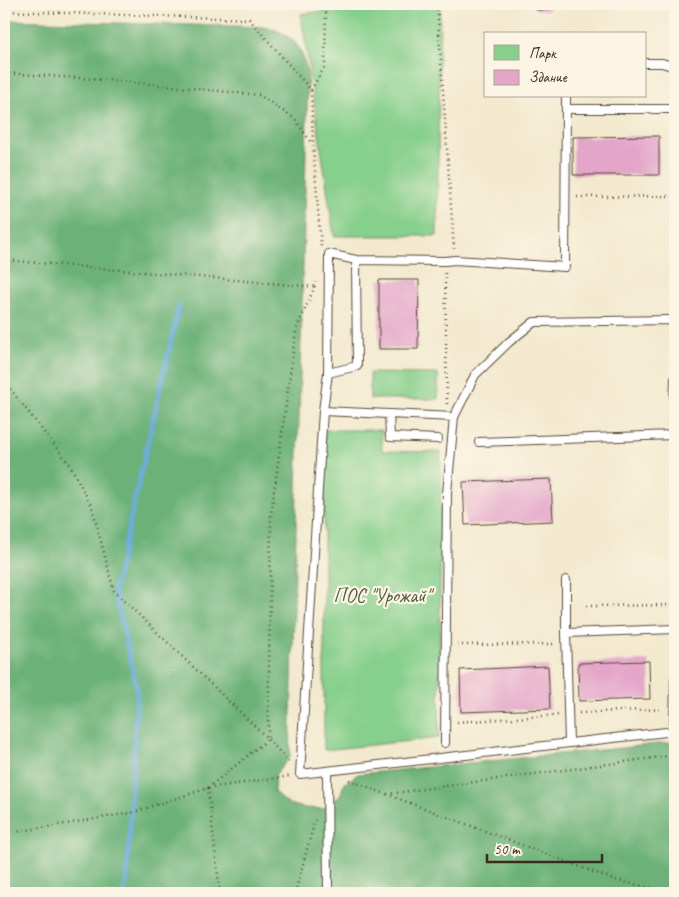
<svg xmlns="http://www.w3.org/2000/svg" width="679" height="897" viewBox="0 0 679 897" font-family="Caveat,sans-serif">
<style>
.green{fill:#86cf8c;stroke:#607c55}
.forest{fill:#6cb278;stroke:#546e4b}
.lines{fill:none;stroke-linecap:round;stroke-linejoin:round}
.stream{stroke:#6dace0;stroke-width:4.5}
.building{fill:#e3a6c9}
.service-casing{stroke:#564738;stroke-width:10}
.path{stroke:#564738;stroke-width:2.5;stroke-dasharray:1 4;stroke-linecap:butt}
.service{stroke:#fff;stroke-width:8}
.labels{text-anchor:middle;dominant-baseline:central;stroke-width:4.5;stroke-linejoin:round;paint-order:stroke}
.park-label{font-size:20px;fill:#525c3f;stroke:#fcf5e5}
</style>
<rect width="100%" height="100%" fill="#fcf5e5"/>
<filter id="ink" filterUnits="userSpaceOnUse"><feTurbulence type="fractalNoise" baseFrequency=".02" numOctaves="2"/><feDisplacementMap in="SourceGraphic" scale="10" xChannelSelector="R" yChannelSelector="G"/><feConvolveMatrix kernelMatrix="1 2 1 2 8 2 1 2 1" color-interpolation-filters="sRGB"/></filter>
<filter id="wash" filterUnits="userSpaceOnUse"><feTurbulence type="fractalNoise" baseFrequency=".0096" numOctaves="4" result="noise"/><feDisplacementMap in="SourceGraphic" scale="20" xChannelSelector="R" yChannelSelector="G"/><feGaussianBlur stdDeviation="1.12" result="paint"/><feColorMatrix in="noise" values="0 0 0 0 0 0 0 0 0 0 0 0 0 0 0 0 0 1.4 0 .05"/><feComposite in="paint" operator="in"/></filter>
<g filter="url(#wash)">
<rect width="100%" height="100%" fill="#f2e9ce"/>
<!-- green -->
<path class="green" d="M 382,4 L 440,4 L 437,236 L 334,236 L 301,14 Z
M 370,373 L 438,374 L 438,399 L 370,399 Z
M 324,430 L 382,430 L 382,451 L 441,452 L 439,738 L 324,750 Z"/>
<!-- forest -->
<path class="forest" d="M 4,20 L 269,27 C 297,39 301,45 308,75 L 290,757 L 275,775 L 274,792 L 288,804 L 305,808 L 323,809 L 340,796 L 344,784 L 358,774 L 621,748 L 675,742 L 675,893 L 4,893 Z"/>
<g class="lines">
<!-- stream -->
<path class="stream" d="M 123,893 L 127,880 L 137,689 L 114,591 L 179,306"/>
</g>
<g id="blocks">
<!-- building -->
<path class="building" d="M 536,4 L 549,4 L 549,10 L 536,10 Z
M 659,136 L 659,175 L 573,175 L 573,137 Z
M 379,280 L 419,280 L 418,349 L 379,349 Z
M 551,479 L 553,521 L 465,525 L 463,482 Z
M 649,661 L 650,699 L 579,701 L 578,663 Z
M 548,666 L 550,709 L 461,712 L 460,670 Z"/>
</g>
</g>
<g filter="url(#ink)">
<use href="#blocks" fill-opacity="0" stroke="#564738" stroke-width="1"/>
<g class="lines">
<!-- service casing -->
<g class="service-casing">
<path id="service" d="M 645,63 L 662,63 L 675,67
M 566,109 L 675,109
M 356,260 L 329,254 L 328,373 L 323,411 L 300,774 L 675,731
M 328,373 L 357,366 L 356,260 L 445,261 L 455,260 L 565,267 L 566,96
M 675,379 L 673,435 L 675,466
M 323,411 L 454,417
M 389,414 L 390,437 L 438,439
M 479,442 L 673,435
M 566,580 L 566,633 L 675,629
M 566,633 L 569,743
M 674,731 L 675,679
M 445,743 L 447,493 L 454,417 L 475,375 L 509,342 L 534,322 L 673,320 L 675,333
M 327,772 L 328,893"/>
</g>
<!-- path -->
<path class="path" d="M 437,4 L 454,249
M 4,11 L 249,19 L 311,90 L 313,145 L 321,247
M 4,73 L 109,80 L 259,95 L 295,119 L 312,144
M 311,90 L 325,66 L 326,4
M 577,197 L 675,196
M 4,260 L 316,287
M 445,273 L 447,405
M 4,381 L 70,465 L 92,507 L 114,591 L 268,739 L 289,762
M 586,606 L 675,605
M 457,645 L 556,644
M 579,713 L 663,709
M 457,722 L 559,715
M 349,780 L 615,880 L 673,893
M 208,788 L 268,739 L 271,514 L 296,330 L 315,286 L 316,282
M 208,788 L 220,893
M 387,794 L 675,755
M 4,834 L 131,813 L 208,788 L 291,776
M 295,893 L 315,820"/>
<!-- service -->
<use href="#service" class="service"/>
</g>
</g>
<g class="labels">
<!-- park labels -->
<g class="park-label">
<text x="382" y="595">ПОС "Урожай"</text>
</g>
</g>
<!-- margin -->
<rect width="679" height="897" fill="none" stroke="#fcf5e5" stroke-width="20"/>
<!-- legend -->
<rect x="484" y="32" width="162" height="65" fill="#fcf5e5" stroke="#afa495"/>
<rect x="494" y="45" width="25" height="15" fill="#86cf8c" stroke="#afa495"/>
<text x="529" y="58" font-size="15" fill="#3b2a1e">Парк</text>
<rect x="494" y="70" width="25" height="15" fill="#e3a6c9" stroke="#afa495"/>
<text x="529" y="82" font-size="15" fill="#3b2a1e">Здание</text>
<!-- scale -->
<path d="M487 854v8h115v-8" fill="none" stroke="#3b2a1e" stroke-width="2.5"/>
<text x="494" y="854" font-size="15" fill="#3b2a1e" stroke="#fcf5e5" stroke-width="4" paint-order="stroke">50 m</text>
</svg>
